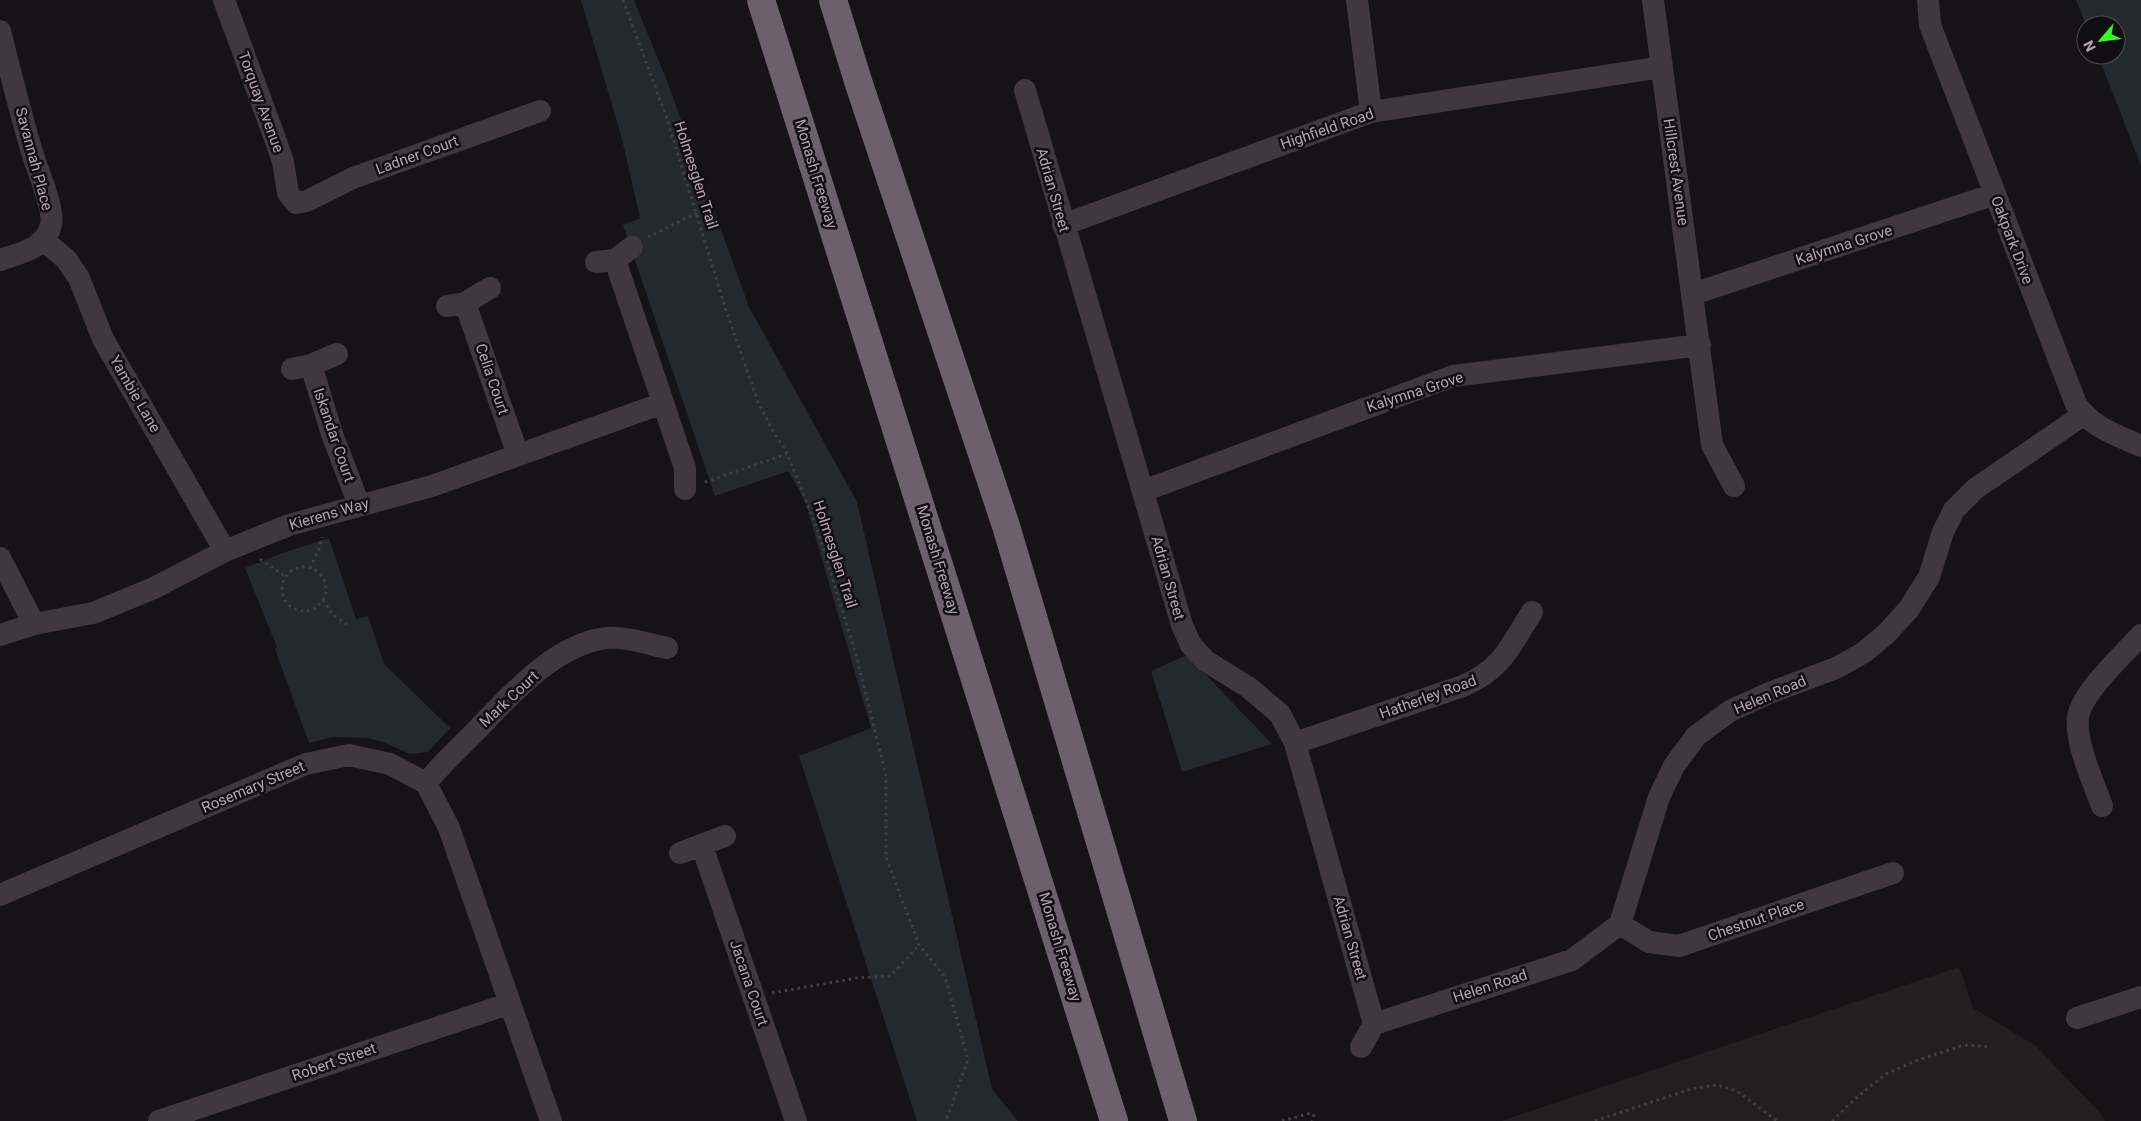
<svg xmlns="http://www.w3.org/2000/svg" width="2141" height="1121" viewBox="0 0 2141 1121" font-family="Roboto,sans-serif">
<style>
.built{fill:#221f21}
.green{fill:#23292d}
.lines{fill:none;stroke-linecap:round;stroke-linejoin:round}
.path{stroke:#463e46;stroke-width:3;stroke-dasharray:2.5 4;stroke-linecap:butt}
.street{stroke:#3f383f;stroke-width:22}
.highway{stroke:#6c606c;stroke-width:28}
.labels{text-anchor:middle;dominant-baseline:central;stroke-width:5;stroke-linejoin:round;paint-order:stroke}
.street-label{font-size:15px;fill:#b6a4b6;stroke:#100e10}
</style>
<rect width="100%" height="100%" fill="#151315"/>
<!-- built -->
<path class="built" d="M 1959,967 L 1973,1008 L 2036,1046 L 2102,1115 L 2105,1121 L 1501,1121 Z"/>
<!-- green -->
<path class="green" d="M 581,0 L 634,0 L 667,81 L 749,307 L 857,502 L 992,1089 L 1018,1121 L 917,1121 L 799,756 L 871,728 L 805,501 L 788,471 L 715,496 L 623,225 L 640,218 L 622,139 Z
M 2076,0 L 2141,0 L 2141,166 L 2098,55 L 2116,55 L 2116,25 L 2086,25 Z
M 329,538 L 356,619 L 368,616 L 384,664 L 450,728 L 428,752 L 410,754 L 383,742 L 367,738 L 333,737 L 309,743 L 275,649 L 277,647 L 245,568 L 280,554 Z
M 1187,655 L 1272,744 L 1182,772 L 1151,671 Z"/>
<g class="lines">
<!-- path -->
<path class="path" d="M 623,0 L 666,116 L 726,310 L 758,402 L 774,433 L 786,451 L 815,523 L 857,658 L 886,776 L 886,857 L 919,945 L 945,977 L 968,1059 L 946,1121
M 648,237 L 697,213
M 705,482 L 787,454
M 260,559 L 286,577
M282 589a22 22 0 1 1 44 0a22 22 0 1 1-44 0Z
M 310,568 L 319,549 L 322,537
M 323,600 L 332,614 L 349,626
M 772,993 L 857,978 L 890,976 L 919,945
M 1282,1121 L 1311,1113 L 1314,1116 L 1312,1121
M 1595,1121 L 1691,1089 L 1717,1085 L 1737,1091 L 1777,1121
M 1832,1121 L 1856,1098 L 1886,1074 L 1915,1061 L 1964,1045 L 1991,1047"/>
<!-- street -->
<path class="street" d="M 224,0 L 277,144 L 283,162 L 288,193 L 296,203 L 307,201 L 353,178 L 540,111
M 1357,0 L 1371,112
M 1653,0 L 1712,445 L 1734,486
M 1928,0 L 1930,25 L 2076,404 C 2091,427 2116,435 2141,446
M 0,31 C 10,71 20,112 32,152 C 37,169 55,210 51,225 C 45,249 20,253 0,260
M 1025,90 L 1182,625 L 1191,645 L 1206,661 L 1248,687 L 1280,714 L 1295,743 L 1374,1024
M 1063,225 L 1371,112 L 1662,67
M 43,240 L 66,259 L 79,278 L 103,339 L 225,551
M 615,260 L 685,468 L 685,489
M 596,262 L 615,260 L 632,247
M 1693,294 L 1995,194
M 465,303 L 518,455
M 447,306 L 465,303 L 490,288
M 311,365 L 332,434 L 359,505
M 292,369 L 311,365 L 337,354
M 1143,491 L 1453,376 L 1700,345
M 0,558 L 34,624
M 0,635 L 34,624 L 93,613 L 154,588 L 225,551 L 289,525 L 432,486 L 663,403
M 1295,743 L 1463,686 C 1503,668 1509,648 1532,612
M 426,783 C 441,765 458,749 474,733 C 509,697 553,645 606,638 C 625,636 648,644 667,648
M 2102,806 C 2093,781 2075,743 2078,717 C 2082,692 2124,654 2141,635
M 702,846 L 796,1121
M 680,853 L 725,836
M 0,895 L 306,764 L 349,755 L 390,764 L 426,783 L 449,828 L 551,1121
M 1620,924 L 1649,942 L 1679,946 L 1893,873
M 2077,1018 L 2141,997
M 1374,1024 L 1572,960 L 1620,924 L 1659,797 L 1674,766 L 1696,736 L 1730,711 L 1767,694 L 1836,668 L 1863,653 L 1886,634 L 1908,610 L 1929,577 L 1943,532 L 1954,510 L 1975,489 L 2083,415
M 1361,1047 L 1374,1024
M 159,1121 L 508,1004"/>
<!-- highway -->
<path class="highway" d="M 761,0 L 1114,1121
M 833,0 L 859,84 L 1006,526 L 1183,1121"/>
</g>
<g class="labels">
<!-- street labels -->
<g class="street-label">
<text transform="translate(261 102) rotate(70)">Torquay Avenue</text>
<text transform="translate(1327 129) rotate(-19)">Highfield Road</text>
<text transform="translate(417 155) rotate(-20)">Ladner Court</text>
<text transform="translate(34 159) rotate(75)">Savannah Place</text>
<text transform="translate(1676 172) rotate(82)">Hillcrest Avenue</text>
<text transform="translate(816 174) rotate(73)">Monash Freeway</text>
<text transform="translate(696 175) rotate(72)">Holmesglen Trail</text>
<text transform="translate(1053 190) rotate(74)">Adrian Street</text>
<text transform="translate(2012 240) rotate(69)">Oakpark Drive</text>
<text transform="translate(1844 245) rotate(-18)">Kalymna Grove</text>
<text transform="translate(492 379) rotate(71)">Celia Court</text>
<text transform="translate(1415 392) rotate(-18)">Kalymna Grove</text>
<text transform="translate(135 394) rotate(60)">Yambie Lane</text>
<text transform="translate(334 435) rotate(71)">Iskandar Court</text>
<text transform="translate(329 514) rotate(-16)">Kierens Way</text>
<text transform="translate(835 554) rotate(72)">Holmesglen Trail</text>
<text transform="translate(938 560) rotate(73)">Monash Freeway</text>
<text transform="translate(1168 578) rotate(74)">Adrian Street</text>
<text transform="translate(1770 695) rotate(-23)">Helen Road</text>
<text transform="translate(1428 697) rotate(-20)">Hatherley Road</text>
<text transform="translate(509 699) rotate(-43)">Mark Court</text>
<text transform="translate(253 787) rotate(-23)">Rosemary Street</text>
<text transform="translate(1756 920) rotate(-19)">Chestnut Place</text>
<text transform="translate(1350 938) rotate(74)">Adrian Street</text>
<text transform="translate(1060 947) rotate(73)">Monash Freeway</text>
<text transform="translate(749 983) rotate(71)">Jacana Court</text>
<text transform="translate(1490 986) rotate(-18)">Helen Road</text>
<text transform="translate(334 1062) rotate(-19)">Robert Street</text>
</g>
</g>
<!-- north arrow -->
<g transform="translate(2101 40) rotate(242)"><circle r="24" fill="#100e10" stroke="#524a52"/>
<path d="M0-4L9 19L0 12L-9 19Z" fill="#33fa26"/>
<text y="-8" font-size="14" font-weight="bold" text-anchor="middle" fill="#b6a4b6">N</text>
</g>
</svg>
